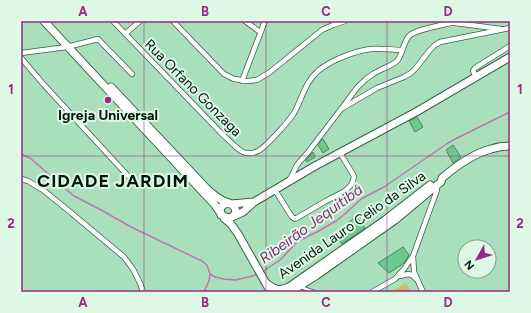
<svg xmlns="http://www.w3.org/2000/svg" width="531" height="313" viewBox="0 0 531 313" font-family="Figtree,sans-serif">
<style>
.green{fill:#d1bb69}
.lines{fill:none;stroke-linecap:round;stroke-linejoin:round}
.stream{stroke:#c174b1;stroke-width:1.5}
.building{fill:#6bc98f;stroke:#508262}
.lane-casing{stroke:#326345;stroke-width:4.5}
.street-casing{stroke:#326345;stroke-width:6}
.secondary-casing{stroke:#326345;stroke-width:9}
.lane{stroke:#fff;stroke-width:2.5}
.street{stroke:#fff;stroke-width:4.5}
.secondary{stroke:#fff;stroke-width:7}
.grid{fill:none;stroke:#982887;stroke-width:1;stroke-opacity:0.55}
.poi-dot{fill:#982887;stroke:#def8e6;stroke-width:1.5}
.labels{text-anchor:middle;dominant-baseline:central;stroke-width:4;stroke-linejoin:round;paint-order:stroke}
.street-label{font-size:14px;fill:#03160a;stroke:#def8e6}
.poi-label{font-size:14px;font-weight:bold;fill:#03160a;stroke:#def8e6}
.water-label{font-size:15px;font-style:italic;fill:#852b77;stroke:#def8e6}
.district-label{font-size:18px;font-weight:bold;letter-spacing:1px;fill:#03160a;stroke:#def8e6}
.neatline{fill:none;stroke:#982887;stroke-width:1.5}
.grid-label{font-size:13px;text-anchor:middle;font-weight:bold;fill:#982887}
</style>
<rect width="100%" height="100%" fill="#a9dfba"/>
<!-- green -->
<path class="green" d="M 406,283 L 411,292 L 390,292 Z"/>
<g class="lines">
<!-- stream -->
<path class="stream" d="M 21,154 L 30,158 L 74,196 L 103,211 L 131,227 L 202,261 L 207,265 L 210,274 L 215,277 L 224,279 L 235,280 L 249,277 L 259,274
M 262,272 L 280,260 L 298,241 L 317,232 L 336,221 L 345,214 L 361,199 L 384,187 L 448,143 L 457,138 L 510,112
M 204,292 L 209,281 L 210,274"/>
</g>
<!-- building -->
<path class="building" d="M 417,117 L 423,127 L 415,132 L 409,121 Z
M 322,139 L 323,139 L 329,149 L 323,153 L 318,145 Z
M 453,145 L 461,157 L 453,163 L 446,150 Z
M 313,152 L 315,157 L 307,162 L 306,160 Z
M 356,216 L 365,228 L 342,244 L 337,236 L 350,228 L 347,224 Z
M 403,247 L 409,255 L 404,263 L 389,273 L 378,263 Z"/>
<g class="lines">
<!-- lane casing -->
<g class="lane-casing">
<path id="lane" d="M 301,287 L 314,292"/>
</g>
<!-- street casing -->
<g class="street-casing">
<path id="street" d="M 113,21 L 222,134 C 229,140 235,148 243,152 C 248,154 254,153 258,151 C 266,147 289,121 294,113 C 302,99 305,82 318,71 C 331,60 355,51 371,49 C 381,48 392,50 402,50
M 173,21 L 192,41 L 224,74 L 234,79 L 248,81 L 257,80 L 270,72 L 322,30 L 333,25 L 345,21
M 245,21 L 260,32
M 455,23 L 501,29
M 125,34 L 140,21
M 21,53 L 67,47 L 98,39 L 132,74
M 21,58 L 45,86 L 128,176
M 476,77 L 473,71 L 475,68 L 510,46
M 242,81 L 265,21
M 342,108 C 352,95 358,83 373,74 C 380,69 390,67 397,61 C 402,56 403,43 409,36 C 415,29 449,24 459,21
M 21,179 L 28,181 L 43,190 L 69,211 L 124,257 L 133,269 L 140,283 L 143,292
M 289,181 L 297,165 L 309,151 L 341,109 L 377,88 L 404,77 L 411,73 L 416,68 L 430,50 L 435,45 L 440,42 L 510,28
M 275,190 L 292,217 L 295,219 L 326,201 L 345,191 L 351,185 L 353,181 L 354,176 L 340,153
M 413,256 L 414,272 L 423,292
M 400,276 L 408,274 L 412,275 L 416,279
M 271,292 L 272,292
M 372,292 L 395,279 L 404,269 L 413,256 L 437,190 L 437,185"/>
</g>
<!-- secondary casing -->
<g class="secondary-casing">
<path id="secondary" d="M 44,21 L 215,205 C 220,212 223,220 232,217 L 236,213 L 235,208 C 232,203 228,202 223,205 L 220,209 L 221,215
M 111,87 L 207,189 C 214,195 220,201 229,203
M 231,204 L 254,202
M 234,216 L 243,212 L 254,202 L 315,166 L 416,112 L 510,57
M 224,218 L 231,224 L 238,234 L 268,287
M 266,283 C 274,289 279,292 289,287 L 385,220 L 430,185
M 290,292 L 317,275 L 395,220 L 437,185 L 441,182 L 442,178 C 456,166 472,154 491,149 C 497,147 504,146 510,146"/>
</g>
<!-- lane -->
<use href="#lane" class="lane"/>
<!-- street -->
<use href="#street" class="street"/>
<!-- secondary -->
<use href="#secondary" class="secondary"/>
</g>
<!-- grid -->
<path class="grid" d="M 144,21 L 144,292M 266,21 L 266,292M 387,21 L 387,292M 21,156 L 510,156"/>
<!-- markers -->
<circle class="poi-dot" cx="108" cy="100" r="4"/>
<g class="labels">
<!-- street labels -->
<g class="street-label">
<text transform="translate(193 88) rotate(45)">Rua Orfano Gonzaga</text>
<text transform="translate(352 225) rotate(-35)">Avenida Lauro Celio da Silva</text>
</g>
<!-- poi labels -->
<g class="poi-label">
<text x="108" y="115">Igreja Universal</text>
</g>
<!-- water labels -->
<g class="water-label">
<text transform="translate(311 224) rotate(-36)">Ribeirão Jequitibá</text>
</g>
<!-- district labels -->
<g class="district-label">
<text x="113" y="181">CIDADE JARDIM</text>
</g>
</g>
<!-- border -->
<rect width="531" height="313" fill="none" stroke="#def8e6" stroke-width="44"/>
<!-- north arrow -->
<g transform="translate(477 259) rotate(231)"><circle r="19" fill="#def8e6" stroke="#869e8e"/>
<path d="M0-3L7 15L0 10L-7 15Z" fill="#982887"/>
<text y="-6" font-size="11" font-weight="bold" text-anchor="middle" fill="#03160a">N</text>
</g>
<rect x="22" y="22" width="487" height="269" class="neatline"/>
<g class="grid-label">
<text x="83" y="16">A</text>
<text x="205" y="16">B</text>
<text x="326" y="16">C</text>
<text x="448" y="16">D</text>
<text x="11" y="94">1</text>
<text x="520" y="94">1</text>
<text x="11" y="228">2</text>
<text x="520" y="228">2</text>
<text x="83" y="307">A</text>
<text x="205" y="307">B</text>
<text x="326" y="307">C</text>
<text x="448" y="307">D</text>
</g>
</svg>
